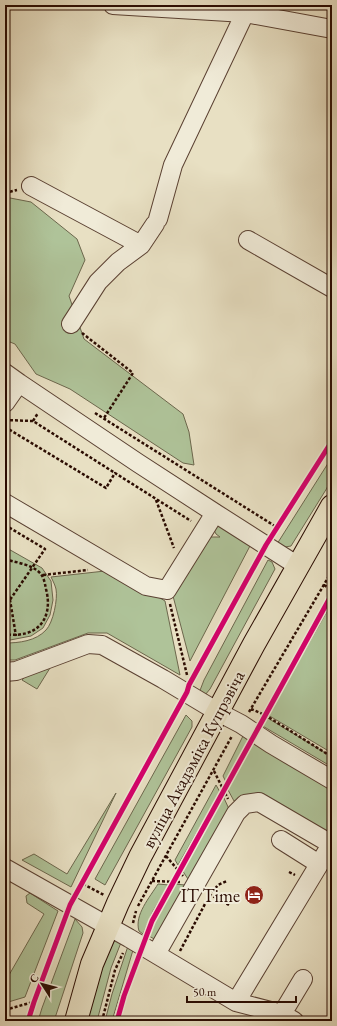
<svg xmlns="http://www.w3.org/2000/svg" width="337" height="1026" viewBox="0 0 337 1026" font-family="'EB Garamond',serif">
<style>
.green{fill:#afc399;stroke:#6c674d}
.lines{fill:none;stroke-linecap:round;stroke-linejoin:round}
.minor-casing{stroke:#5a4032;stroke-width:20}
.major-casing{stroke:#2a0b01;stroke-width:24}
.path{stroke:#2a0b01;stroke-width:2.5;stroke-dasharray:3 2;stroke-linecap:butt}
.minor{stroke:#f0ebd8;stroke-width:18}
.major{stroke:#e8e0c3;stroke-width:22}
.cycleway-casing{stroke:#f0ebd8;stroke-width:8}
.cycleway{stroke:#d6006c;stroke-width:5}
.labels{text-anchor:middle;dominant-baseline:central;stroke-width:4;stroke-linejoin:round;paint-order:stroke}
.street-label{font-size:18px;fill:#2a0b01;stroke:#f0ebd8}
.poi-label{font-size:18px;fill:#2a0b01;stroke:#f0ebd8;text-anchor:end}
</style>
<rect width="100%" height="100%" fill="#e8e0c3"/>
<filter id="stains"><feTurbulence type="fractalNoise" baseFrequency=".005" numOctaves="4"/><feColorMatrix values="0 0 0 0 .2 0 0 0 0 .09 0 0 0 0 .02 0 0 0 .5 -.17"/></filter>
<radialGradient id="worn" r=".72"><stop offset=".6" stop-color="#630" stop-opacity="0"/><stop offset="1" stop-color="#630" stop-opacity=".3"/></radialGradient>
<!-- green -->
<path class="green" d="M 5,197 L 31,202 L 77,239 L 85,260 L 69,296 L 84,339 L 183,414 L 189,432 L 194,465 L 183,463 L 70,389 L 36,374 L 15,344 L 5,340 Z
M 332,457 L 332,473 L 327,488 L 291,546 L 285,547 L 277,544 Z
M 218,524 L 251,544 L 190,661 L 173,596 L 209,537 L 220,537 L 216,534 L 214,530 Z
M 5,547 L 42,568 L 51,581 L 53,600 L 50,615 L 43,628 L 31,636 L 5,641 Z
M 268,560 L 272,562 L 275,569 L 210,689 L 205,695 L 199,693 L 204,680 Z
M 114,570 L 165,601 L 180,675 L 107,633 L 88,633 L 15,660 L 5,660 L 5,643 C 19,643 36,641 46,630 C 53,623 58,599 56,589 C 55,585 53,581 51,577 Z
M 330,606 L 332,608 L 332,753 L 268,715 Z
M 50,668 L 37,689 L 22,680 L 26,676 Z
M 186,715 L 192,721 L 192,727 L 105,885 L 95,879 Z
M 266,717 L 332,757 L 332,767 L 261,725 Z
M 244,734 L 251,737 L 226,782 L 223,776 Z
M 253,739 L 332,789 L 332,824 L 327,831 L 323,832 L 263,795 L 234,801 L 227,788 Z
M 216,785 L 220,792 L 178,865 L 175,860 Z
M 116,793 L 71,887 L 22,860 L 34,854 L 67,874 Z
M 223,796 L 229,809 L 188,879 L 182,870 Z
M 158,884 L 169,885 L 153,911 L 143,934 L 139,931 C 134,915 150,897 158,884 Z
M 175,884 L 185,885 L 156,940 L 149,936 L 154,922 Z
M 30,893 L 58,911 L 25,997 L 5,1003 L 5,982 L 44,914 L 27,903 L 26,896 Z
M 75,919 L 82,927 L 83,933 L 54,1021 L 38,1021 L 42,1008 Z
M 122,940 L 111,968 L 97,1021 L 87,1021 L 93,993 L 111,941 Z
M 128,946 L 133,950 L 112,1021 L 105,1021 L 112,994 Z"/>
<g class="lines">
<!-- minor casing -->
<g class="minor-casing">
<path id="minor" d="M 113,5 L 245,13 L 332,29
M 31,186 L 141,245
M 158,219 L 173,165 L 245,13
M 248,240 L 332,288
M 71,324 L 98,282 L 118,262 L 141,245 L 155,224
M 5,373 L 19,383
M 5,403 L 19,383 L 138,463 L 215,513
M 5,503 L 146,586 L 167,590 L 215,513 L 298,566
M 5,672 L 16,671 L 88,644 L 102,645 L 163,679 L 218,712 L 241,724 L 271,744 L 332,780
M 281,840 L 319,864
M 5,868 L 129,938 L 236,1002 L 282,1014 L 294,1021
M 156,954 L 236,813 L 245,804 L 259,802 L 331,844
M 236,1002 L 332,843
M 282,1014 L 303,979"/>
</g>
<!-- major casing -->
<g class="major-casing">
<path id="major" d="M 76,1021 L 92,964 L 118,903 L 140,857 L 254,644 L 332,506"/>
</g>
<!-- path -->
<path class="path" d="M 5,193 L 17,190
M 328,269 L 332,262
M 82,333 L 133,373 L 104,418
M 95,413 L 278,528
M 5,420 L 33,421 L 115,473
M 33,421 L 38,413
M 5,427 L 106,488 L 115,473 L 191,521
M 156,500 L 174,548
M 5,525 L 45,549 L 5,607
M 275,533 L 332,441
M 5,560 L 8,560 C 19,563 33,565 41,574 C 44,578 45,584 46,589 C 54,620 36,639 5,634
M 43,575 L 88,570
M 5,580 L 10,600 L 16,636
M 324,585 L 332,590
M 170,604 L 187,675
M 192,679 L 259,559
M 251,709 L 265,715 L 332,757
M 249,712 L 332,571
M 214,771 L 228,799
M 166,856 L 183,876
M 289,872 L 295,875
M 152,881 L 180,882
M 83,884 L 104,895
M 78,892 L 131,792 L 179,707
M 209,894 L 229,905
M 209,896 L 218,885 L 227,881
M 138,906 L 232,736
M 133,923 L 136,911
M 180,951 L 205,904
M 5,1010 L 33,1002
M 28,1021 L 34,1002 L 65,920
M 102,1021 L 115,970 L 123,953"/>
<!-- minor -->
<use href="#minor" class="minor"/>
<!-- major -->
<use href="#major" class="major"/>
<!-- cycleway casing -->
<g class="cycleway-casing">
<path id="cycleway" d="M 28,1021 L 34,1002 L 70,905 L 187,692 L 189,685 L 266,545 L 332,441
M 117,1021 L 124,996 L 152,921 L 332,594"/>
</g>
<!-- cycleway -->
<use href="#cycleway" class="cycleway"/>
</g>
<!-- icons -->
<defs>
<g id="hotel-disc" transform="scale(1)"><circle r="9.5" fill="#8f2418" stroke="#f0ebd8"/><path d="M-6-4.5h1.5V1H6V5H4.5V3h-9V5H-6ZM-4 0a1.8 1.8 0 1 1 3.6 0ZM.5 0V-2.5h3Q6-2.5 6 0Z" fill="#fff"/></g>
</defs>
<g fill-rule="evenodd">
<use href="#hotel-disc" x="254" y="895"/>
</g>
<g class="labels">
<!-- street labels -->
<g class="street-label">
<text transform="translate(193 759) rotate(-62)">вуліца Акадэміка Купрэвіча</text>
</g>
<!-- poi labels -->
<g class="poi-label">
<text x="240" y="895">IT Time</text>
</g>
</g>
<!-- margin -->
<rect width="337" height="1026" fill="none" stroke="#e8e0c3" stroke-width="20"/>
<rect x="6" y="6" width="325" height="1014" fill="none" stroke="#2a0b01" stroke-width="2"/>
<rect x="10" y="10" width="317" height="1006" fill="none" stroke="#2a0b01"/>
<!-- north arrow -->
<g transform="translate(42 984) rotate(306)" stroke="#f0ebd8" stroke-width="3" paint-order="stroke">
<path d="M0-3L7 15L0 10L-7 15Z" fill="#2a0b01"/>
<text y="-6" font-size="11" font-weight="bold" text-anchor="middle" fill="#2a0b01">С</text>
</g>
<!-- scale -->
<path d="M187 996v6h109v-6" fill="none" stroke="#2a0b01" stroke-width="2"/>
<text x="193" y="996" font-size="12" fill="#2a0b01" stroke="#f0ebd8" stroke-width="3" paint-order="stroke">50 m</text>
<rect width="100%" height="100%" filter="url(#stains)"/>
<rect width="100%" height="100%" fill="url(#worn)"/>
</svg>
